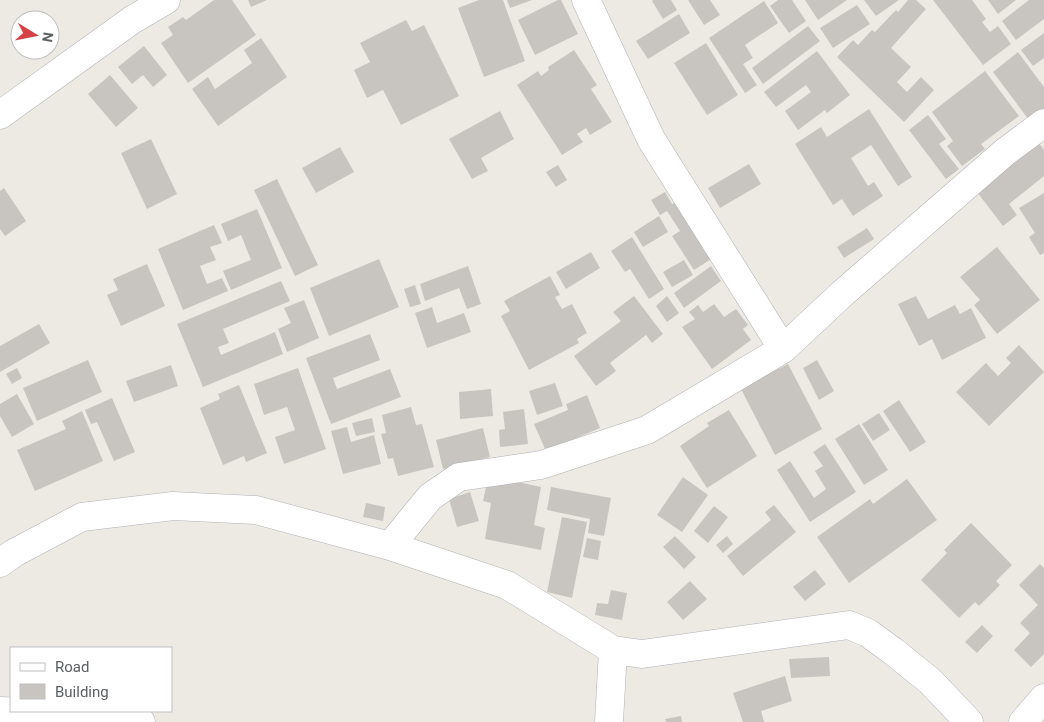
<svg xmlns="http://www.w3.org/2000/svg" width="1044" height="722" viewBox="0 0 1044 722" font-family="Roboto,sans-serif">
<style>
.building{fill:#c8c5c1}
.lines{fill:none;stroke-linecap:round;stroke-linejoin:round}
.minor-casing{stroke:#afb2b5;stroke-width:29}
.minor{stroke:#fff;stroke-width:28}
</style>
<rect width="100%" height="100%" fill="#edeae4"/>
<!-- building -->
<path class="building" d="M 214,0 L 232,0 L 256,35 L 188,83 L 161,43 L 173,35 L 168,27 L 183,17 L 186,20 Z
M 248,0 L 267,0 L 251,7 Z
M 479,0 L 503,0 L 525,61 L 484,77 L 458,8 Z
M 507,0 L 532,0 L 510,8 Z
M 558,0 L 561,0 L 578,34 L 535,55 L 518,20 Z
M 653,0 L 671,0 L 677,10 L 663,19 L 652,1 Z
M 688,0 L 710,0 L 720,15 L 704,25 Z
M 778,0 L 792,0 L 806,21 L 789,33 L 770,6 Z
M 805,0 L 847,0 L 818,20 Z
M 864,0 L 899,0 L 876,16 Z
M 908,0 L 916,0 L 926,9 L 891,48 L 911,67 L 897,82 L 907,92 L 921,77 L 934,90 L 904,122 L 837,57 L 853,40 L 858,45 L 872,30 L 875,32 L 896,10 L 898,12 Z
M 933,0 L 972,0 L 986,19 L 982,22 L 990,32 L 998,26 L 1011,44 L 983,65 Z
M 988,0 L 1016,0 L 998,14 Z
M 1029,0 L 1044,0 L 1044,19 L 1016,40 L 1002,21 Z
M 764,1 L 778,23 L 745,45 L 753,58 L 743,64 L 757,85 L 745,93 L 709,38 Z
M 857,5 L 870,24 L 833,48 L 820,28 Z
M 679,14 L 690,33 L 648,59 L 636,41 Z
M 406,20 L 412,31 L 424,25 L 459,96 L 401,125 L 383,90 L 367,98 L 354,70 L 370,62 L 360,43 Z
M 808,26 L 820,41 L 763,84 L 752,68 Z
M 1044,33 L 1044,58 L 1033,66 L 1021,50 Z
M 261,38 L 287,77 L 218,126 L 192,89 L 208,77 L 215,89 L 252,63 L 244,50 Z
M 706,43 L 738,95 L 707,115 L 674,63 Z
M 144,46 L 167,75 L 153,87 L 143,75 L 132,84 L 118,67 Z
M 574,50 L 597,85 L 591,89 L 612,122 L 590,135 L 586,128 L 577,134 L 583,142 L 562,155 L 517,85 L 538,71 L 541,76 L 549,70 L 548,67 Z
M 817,51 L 850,95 L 827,113 L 825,110 L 798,130 L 785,111 L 811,92 L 806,85 L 776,107 L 764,92 Z
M 1018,52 L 1044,87 L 1044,109 L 1029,120 L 993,72 Z
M 985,71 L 1019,116 L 981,144 L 985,149 L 962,166 L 947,146 L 953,141 L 932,112 Z
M 110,75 L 138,108 L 116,127 L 88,94 Z
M 869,109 L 912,177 L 898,186 L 871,145 L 851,158 L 868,186 L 874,182 L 883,196 L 853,216 L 842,199 L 833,205 L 795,144 L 821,127 L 827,137 Z
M 500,111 L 514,139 L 481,158 L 488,171 L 472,179 L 449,139 Z
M 928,115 L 946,139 L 939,144 L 959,169 L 946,179 L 909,130 Z
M 151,139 L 177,194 L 147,209 L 121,153 Z
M 1039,143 L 1044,150 L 1044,176 L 1009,204 L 1017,215 L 1003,226 L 977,192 Z
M 340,147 L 354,172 L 316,193 L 302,168 Z
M 749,164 L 761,184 L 720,208 L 708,188 Z
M 558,165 L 567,180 L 556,187 L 546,172 Z
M 277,179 L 318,265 L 295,276 L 254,190 Z
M 4,188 L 26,221 L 5,236 L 0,229 L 0,191 Z
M 665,192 L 672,204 L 681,199 L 716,256 L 694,270 L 672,236 L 680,231 L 667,211 L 660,215 L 651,200 Z
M 1044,193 L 1044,253 L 1040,255 L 1029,237 L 1035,233 L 1019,208 Z
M 257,209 L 282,268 L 231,290 L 223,271 L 251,260 L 241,235 L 228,241 L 221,224 Z
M 659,216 L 668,232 L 643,247 L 634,232 Z
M 214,225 L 222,243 L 210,247 L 216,260 L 200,266 L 207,284 L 222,278 L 228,291 L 183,310 L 158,249 Z
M 867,228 L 874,239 L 844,258 L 837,247 Z
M 632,237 L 664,289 L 649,299 L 630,269 L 625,272 L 611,251 Z
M 997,247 L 1040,300 L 997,334 L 974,305 L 980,300 L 960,277 Z
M 591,252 L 600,268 L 566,289 L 556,272 Z
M 379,259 L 399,307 L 329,336 L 310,288 Z
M 684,260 L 693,275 L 672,287 L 663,272 Z
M 147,264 L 165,306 L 121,326 L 107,295 L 118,290 L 113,279 Z
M 468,266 L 481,304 L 467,309 L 459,288 L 425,301 L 420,284 Z
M 711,266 L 721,281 L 684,308 L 674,293 Z
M 550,276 L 560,295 L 555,297 L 562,309 L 572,304 L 587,333 L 577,339 L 579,343 L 529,370 L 501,316 L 510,311 L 504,301 Z
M 281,281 L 290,301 L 223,329 L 229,343 L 218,347 L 221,355 L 275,332 L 283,354 L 203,387 L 177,324 Z
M 415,285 L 421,304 L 410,307 L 404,289 Z
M 634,296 L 663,334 L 652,343 L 646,335 L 610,363 L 616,371 L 596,386 L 574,356 L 621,321 L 613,312 Z
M 667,296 L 679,313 L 667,322 L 656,306 Z
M 916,296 L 928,319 L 955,305 L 960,314 L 971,308 L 986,338 L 942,360 L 932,339 L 919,346 L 898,304 Z
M 304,300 L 319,338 L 287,352 L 278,329 L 291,323 L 284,308 Z
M 714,304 L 724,317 L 736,309 L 748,325 L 743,329 L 751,340 L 712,369 L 682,327 L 695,319 L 689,312 L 698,305 L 703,312 Z
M 432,307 L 437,323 L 464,313 L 471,332 L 427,348 L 415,313 Z
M 39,324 L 50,343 L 0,372 L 0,346 Z
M 370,334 L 380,360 L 333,378 L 337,389 L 390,369 L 401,397 L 331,424 L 306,358 Z
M 1019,345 L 1044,372 L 989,426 L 956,392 L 986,363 L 998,376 L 1011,363 L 1006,358 Z
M 88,360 L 102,392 L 37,421 L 23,388 Z
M 817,360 L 834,391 L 819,400 L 803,368 Z
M 788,364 L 822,429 L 775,455 L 741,389 Z
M 171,365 L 178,386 L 134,402 L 126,381 Z
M 17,368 L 22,378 L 12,384 L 6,374 Z
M 298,368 L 326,449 L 284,464 L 275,437 L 295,430 L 287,407 L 264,415 L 254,384 Z
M 555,383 L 563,406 L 537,415 L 529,391 Z
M 239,385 L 267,453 L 246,462 L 244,456 L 223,465 L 200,408 L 220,399 L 218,394 Z
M 491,389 L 493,416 L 460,419 L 459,392 Z
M 17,394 L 34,424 L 12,437 L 0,416 L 0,404 Z
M 587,395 L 600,428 L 546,451 L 534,424 L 568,410 L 566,404 Z
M 112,398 L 135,452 L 114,461 L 97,422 L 91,424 L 85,410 Z
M 899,400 L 926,442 L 910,452 L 883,411 Z
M 411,407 L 416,425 L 422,424 L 434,467 L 398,476 L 393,458 L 388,459 L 381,434 L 386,433 L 382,415 Z
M 524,409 L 528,444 L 500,447 L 499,430 L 505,429 L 503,412 Z
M 729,410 L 757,456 L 707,488 L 680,446 L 709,426 L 707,423 Z
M 82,411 L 103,461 L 35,491 L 17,450 L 66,429 L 62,421 Z
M 879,413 L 890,430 L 873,441 L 862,424 Z
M 372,418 L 375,432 L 356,436 L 352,423 Z
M 859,424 L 888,470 L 864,485 L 835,439 Z
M 347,427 L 351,442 L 374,435 L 381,464 L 343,474 L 331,431 Z
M 483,428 L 490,457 L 443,469 L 436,440 Z
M 825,444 L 856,492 L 810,522 L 777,470 L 790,461 L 814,498 L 826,489 L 815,471 L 823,466 L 813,452 Z
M 683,477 L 708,495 L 682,532 L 657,515 Z
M 500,478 L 541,487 L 534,525 L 545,528 L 541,550 L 485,539 L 491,503 L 483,501 L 487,482 Z
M 907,479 L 937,520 L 849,583 L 817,537 L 870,499 L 873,504 Z
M 551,487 L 611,498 L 604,536 L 588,533 L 590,519 L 547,510 Z
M 470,492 L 479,521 L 457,527 L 449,499 Z
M 366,503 L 385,507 L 383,521 L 363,517 Z
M 774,505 L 796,532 L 743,576 L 727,556 L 771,520 L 765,512 Z
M 714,506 L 728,517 L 708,543 L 694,531 Z
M 562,517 L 587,522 L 572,598 L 547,592 Z
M 971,523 L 1012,565 L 996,581 L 1000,585 L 979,606 L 975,602 L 959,618 L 921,580 L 947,553 L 944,550 Z
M 675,536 L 696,557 L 684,569 L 663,547 Z
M 727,536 L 733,544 L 723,553 L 716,545 Z
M 587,538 L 601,541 L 598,560 L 583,557 Z
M 1040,564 L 1044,568 L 1044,654 L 1031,667 L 1014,650 L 1030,633 L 1020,623 L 1038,605 L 1019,585 Z
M 815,570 L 826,584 L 805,601 L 793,587 Z
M 690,581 L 707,599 L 683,620 L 667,602 Z
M 611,590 L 627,593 L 622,620 L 595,615 L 597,603 L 608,604 Z
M 982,625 L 993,636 L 977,653 L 965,642 Z
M 829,657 L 830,676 L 791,678 L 789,659 Z
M 785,676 L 792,701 L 761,711 L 764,722 L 743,722 L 733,693 Z
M 681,716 L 682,722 L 666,722 L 665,719 Z"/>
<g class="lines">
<!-- minor casing -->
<g class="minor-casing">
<path id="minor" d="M 586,0 L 651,139 L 783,349
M 0,115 L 132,20 L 166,0
M 390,546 L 430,497 L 459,477 L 541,465 L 647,430 L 783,349 L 843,293 L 1005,152 L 1044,123
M 0,563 L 14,553 L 82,517 L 173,506 L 256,510 L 390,546 L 507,585 L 613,650 L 642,654 L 849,625 L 868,633 L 894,652 L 930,681 L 969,722
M 0,711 L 100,715 L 141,722
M 609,722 L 613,650
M 1023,722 L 1044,698"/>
</g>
<!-- minor -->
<use href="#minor" class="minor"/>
</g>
<!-- legend -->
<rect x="10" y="647" width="162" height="65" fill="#ffffff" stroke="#bebfc1"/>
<rect x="20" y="663" width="25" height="8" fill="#ffffff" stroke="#bebfc1"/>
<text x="55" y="672" font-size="15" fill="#5c6063">Road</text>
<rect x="20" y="684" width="25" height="15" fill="#c8c5c1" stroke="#bebfc1"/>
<text x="55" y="697" font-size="15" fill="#5c6063">Building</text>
<!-- north arrow -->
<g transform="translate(35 35) rotate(100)"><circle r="24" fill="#ffffff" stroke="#bebfc1"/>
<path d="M0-4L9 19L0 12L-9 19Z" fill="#d64147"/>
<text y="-8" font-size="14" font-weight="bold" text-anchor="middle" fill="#5c6063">N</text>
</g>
</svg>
